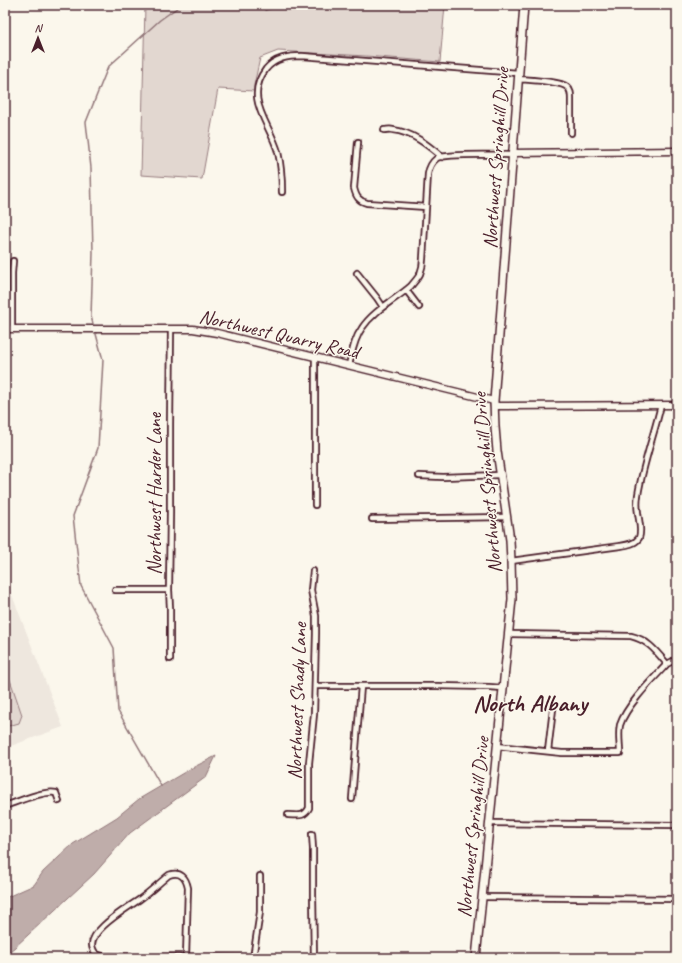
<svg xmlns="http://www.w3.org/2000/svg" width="682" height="963" viewBox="0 0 682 963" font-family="Caveat,sans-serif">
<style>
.built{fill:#eee7de}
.green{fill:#e2d7d0;stroke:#967b7e}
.water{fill:#bfadaa;stroke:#907477}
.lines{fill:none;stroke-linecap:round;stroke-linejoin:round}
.stream{stroke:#907477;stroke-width:1.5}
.street-casing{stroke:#4a1f2b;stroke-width:8}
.secondary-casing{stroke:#4a1f2b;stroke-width:9}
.primary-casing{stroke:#4a1f2b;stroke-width:10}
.street{stroke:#fbf7ec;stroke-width:4.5}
.secondary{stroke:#fbf7ec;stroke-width:6}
.primary{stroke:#fbf7ec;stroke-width:7}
.labels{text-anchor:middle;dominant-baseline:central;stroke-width:3;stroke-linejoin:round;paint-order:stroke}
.street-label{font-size:20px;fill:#4a1f2b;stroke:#fbf7ec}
.district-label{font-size:24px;font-weight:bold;fill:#4a1f2b;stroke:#fbf7ec}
</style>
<rect width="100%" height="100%" fill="#fbf7ec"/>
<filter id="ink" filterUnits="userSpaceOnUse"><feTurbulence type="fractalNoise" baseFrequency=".025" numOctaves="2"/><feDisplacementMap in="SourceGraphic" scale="8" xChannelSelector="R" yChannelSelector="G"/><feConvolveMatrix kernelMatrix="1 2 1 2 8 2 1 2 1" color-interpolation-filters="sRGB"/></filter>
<g filter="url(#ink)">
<!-- built -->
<path class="built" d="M 5,577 L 63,727 L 5,748 Z"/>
<!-- green -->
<path class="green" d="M 145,5 L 445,5 L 440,62 L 366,56 L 278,51 L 260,58 L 254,85 L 254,91 L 218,89 L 202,179 L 141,175 Z
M 5,668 L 6,668 L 22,715 L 19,723 L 5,727 Z"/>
<!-- water -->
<path class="water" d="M 216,756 L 206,777 L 130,833 L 94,874 L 15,947 L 5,955 L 5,898 L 34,885 L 43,872 L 73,844 L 117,817 L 139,799 L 190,769 Z"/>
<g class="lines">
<!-- stream -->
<path class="stream" d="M 265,10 L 283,5
M 93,324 L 91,316 L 93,253 L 91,168 L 86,122 L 108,67 L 160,20 L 181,5
M 96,334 L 103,360 L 98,448 L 73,516 L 81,586 L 114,648 L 118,711 L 161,786"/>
<!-- street casing -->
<g class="street-casing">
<path id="street" d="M 518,79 C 528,80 560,81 567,87 C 571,90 571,94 571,99 L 571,133
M 384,130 C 387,130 390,129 393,130 C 412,132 428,145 442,157
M 358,142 L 354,188 C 356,197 359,201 367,203 L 426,207
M 282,192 C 282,178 281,165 278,152 C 270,123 243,99 266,69 C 275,58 288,56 302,56 L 518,73
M 357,273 L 377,298 L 383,307
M 406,290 L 419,307
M 12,329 L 12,273 L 13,261
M 349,365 C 352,353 354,339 362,328 C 374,310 395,300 411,286 C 414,282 418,278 420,274 C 422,269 423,264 423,259 L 428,174 C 429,167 432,162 437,158 C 447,153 498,155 512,155
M 419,476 L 443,477 L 500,475
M 315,505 L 315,357
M 372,519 L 507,517
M 511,561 L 620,546 C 627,545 635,544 639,538 C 642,530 639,521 638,513 C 637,507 637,501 638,495 C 643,464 654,435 661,405
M 115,590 L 169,590
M 509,634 L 631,636 C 648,640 656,651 667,664 L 677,659
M 170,659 L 170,608 L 169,590 L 170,513 L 170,424 L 171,329
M 315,686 L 437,686 L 489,687 L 503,688
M 497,746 L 562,753 L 620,753 C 620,744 618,734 620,725 C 626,706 653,679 667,664
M 548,751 L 553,709
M 352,799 L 361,686
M 5,806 C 17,802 44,790 56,793 L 59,801
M 288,815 C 297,815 304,818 309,808 L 309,763 L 314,714 L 316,634 L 316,616 L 311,590 L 313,571
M 490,823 L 677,825
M 312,834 L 313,849 L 313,895 L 314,958
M 482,897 L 677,899
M 186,957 L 188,888 C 186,878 181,871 169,875 C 159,883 150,892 140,899 C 128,908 85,932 93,949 C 94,953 98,955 102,956 L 132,957 L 276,958
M 253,958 L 260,912 L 260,876"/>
</g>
<!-- secondary casing -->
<g class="secondary-casing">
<path id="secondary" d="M 512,153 L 677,151
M 5,329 L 193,329 L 217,333 L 494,401
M 494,406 L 677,405"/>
</g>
<!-- primary casing -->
<g class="primary-casing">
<path id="primary" d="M 476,958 L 512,599 L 511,561 L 510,540 L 497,451 L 495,427 L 494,401 L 524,5"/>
</g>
<!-- street -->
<use href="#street" class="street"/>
<!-- secondary -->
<use href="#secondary" class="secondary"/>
<!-- primary -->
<use href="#primary" class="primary"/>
</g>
</g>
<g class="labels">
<!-- street labels -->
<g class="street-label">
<text transform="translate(496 158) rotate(-86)">Northwest Springhill Drive</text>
<text transform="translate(279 334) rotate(13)">Northwest Quarry Road</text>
<text transform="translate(487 483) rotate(-95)">Northwest Springhill Drive</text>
<text transform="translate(154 494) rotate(-90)">Northwest Harder Lane</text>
<text transform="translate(297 701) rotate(-88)">Northwest Shady Lane</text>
<text transform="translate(473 827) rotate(-84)">Northwest Springhill Drive</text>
</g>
<!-- district labels -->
<g class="district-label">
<text x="530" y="703">North Albany</text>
</g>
</g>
<!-- margin -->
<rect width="682" height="963" fill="none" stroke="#fbf7ec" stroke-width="20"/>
<rect x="10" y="10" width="662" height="943" fill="none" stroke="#4a1f2b" stroke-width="1.5" filter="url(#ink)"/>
<!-- north arrow -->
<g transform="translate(38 38)" stroke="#fbf7ec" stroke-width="3" paint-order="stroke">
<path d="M0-3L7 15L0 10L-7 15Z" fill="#4a1f2b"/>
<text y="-6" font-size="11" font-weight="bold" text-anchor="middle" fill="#4a1f2b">N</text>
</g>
</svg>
